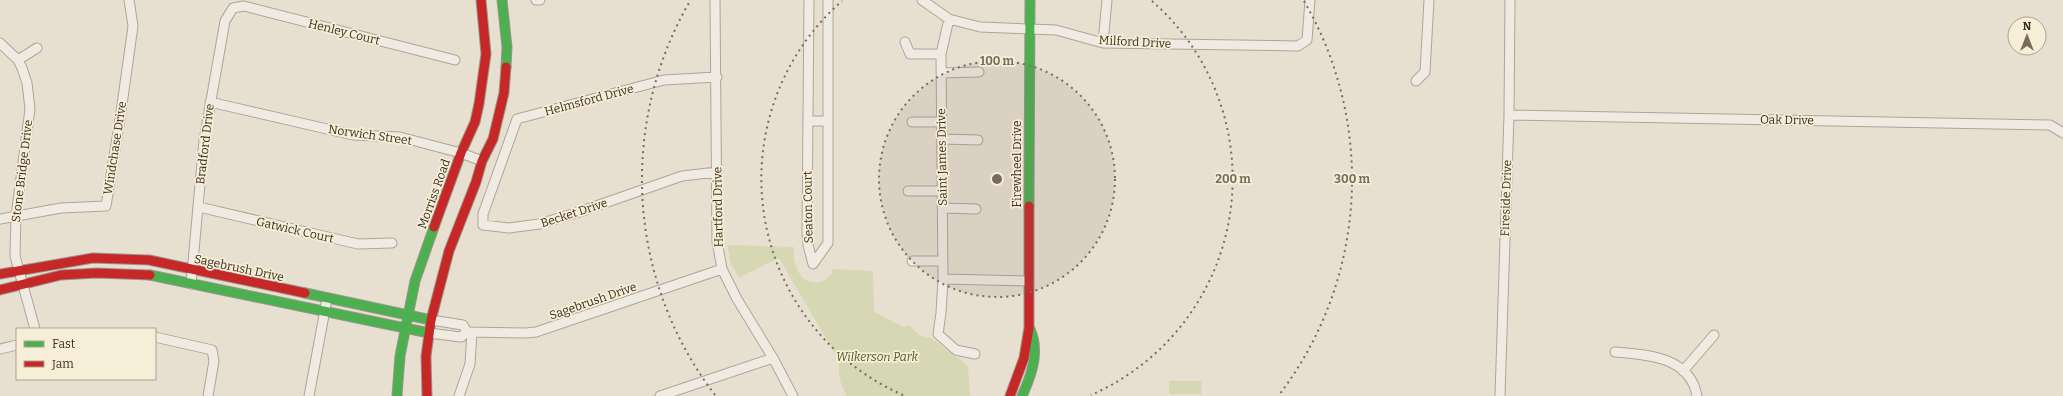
<svg xmlns="http://www.w3.org/2000/svg" width="2063" height="396" viewBox="0 0 2063 396" font-family="Bitter,serif">
<style>
.green{fill:#d6d7b3}
.lines{fill:none;stroke-linecap:round;stroke-linejoin:round}
.street-casing{stroke:#ada599;stroke-width:11}
.fast-casing{stroke:#9c958a;stroke-width:11}
.jam-casing{stroke:#9c958a;stroke-width:11}
.street{stroke:#efebe3;stroke-width:9}
.fast{stroke:#4caf50;stroke-width:9}
.jam{stroke:#c62828;stroke-width:9}
.ring{fill:none;stroke:#786c5e;stroke-width:2;stroke-dasharray:2 4}
.labels{text-anchor:middle;dominant-baseline:central;stroke-width:3.5;stroke-linejoin:round;paint-order:stroke}
.street-label{font-size:12px;fill:#3d2e20;stroke:#f7eed8}
.park-label{font-size:12px;font-style:italic;fill:#4d5a26;stroke:#f7eed8}
.centre{fill:#786c5e;stroke:#f7eed8;stroke-width:2}
.ring-label{font-size:12px;text-anchor:middle;font-weight:bold;fill:#786c5e;stroke:#f7eed8;stroke-width:3.5;stroke-linejoin:round;paint-order:stroke}
</style>
<rect width="100%" height="100%" fill="#e7e0d1"/>
<!-- green -->
<path class="green" d="M 727,245 L 794,247 C 792,259 797,279 811,282 C 815,283 821,282 824,281 L 832,274 L 832,269 L 873,271 L 874,312 L 903,327 L 910,325 C 921,342 926,333 935,341 C 946,350 958,357 968,366 L 970,396 L 847,396 L 840,381 L 838,359 L 779,258 L 739,278 L 731,264 Z
M 1169,381 L 1202,381 L 1201,394 L 1169,394 Z"/>
<g class="lines">
<!-- street casing -->
<g class="street-casing">
<path id="street" d="M 536,0 L 540,0
M 715,0 L 717,241 L 722,269 L 737,299 L 773,358 L 793,396
M 809,0 L 807,232 L 808,245 L 813,264 L 828,243 L 828,0
M 922,0 L 949,19 L 980,27 L 1056,30 L 1103,43 L 1298,46 L 1307,40 L 1310,0
M 949,19 L 941,54 L 943,279 L 941,313 L 938,334 L 956,350 L 975,354
M 905,42 L 910,54 L 941,54
M 0,43 L 18,60 L 22,68 L 27,83 L 30,109 L 16,216 L 15,256 L 35,329
M 1103,43 L 1107,0
M 18,60 L 37,48
M 941,73 L 979,72
M 717,77 L 664,80 L 517,119 L 483,214 L 483,225 L 509,228 L 539,224 L 579,212 L 682,176 L 717,172
M 1416,81 L 1425,72 L 1429,0
M 210,102 L 353,135 L 400,137 L 461,153 L 482,161
M 1509,115 L 2050,125 L 2063,133
M 808,121 L 828,121
M 912,122 L 942,122
M 942,139 L 978,140
M 908,191 L 942,191
M 199,207 L 358,244 L 392,243
M 942,208 L 976,209
M 0,219 L 61,208 L 106,206 L 120,119 L 133,26 L 129,0
M 912,261 L 943,261
M 943,279 L 1029,281
M 191,284 L 204,140 L 225,21 L 233,8 L 244,6 L 455,60
M 431,320 L 463,325 L 467,332
M 429,333 L 461,337 L 467,332 L 526,333 L 536,332 L 722,269
M 155,337 L 212,350 L 214,361 L 208,396
M 0,349 L 17,345
M 1615,352 C 1647,355 1690,356 1697,396
M 1683,371 L 1714,335
M 309,396 L 327,299
M 459,396 L 470,364 L 472,332
M 660,396 L 773,358
M 1500,396 L 1509,115 L 1510,0"/>
</g>
<!-- fast casing -->
<g class="fast-casing">
<path id="fast" d="M 502,0 L 507,47 L 506,67
M 1029,206 L 1030,0
M 150,275 L 429,333
M 305,293 L 431,320
M 397,396 L 400,356 L 415,281 L 434,227
M 1022,396 C 1032,374 1040,352 1030,329"/>
</g>
<!-- jam casing -->
<g class="jam-casing">
<path id="jam" d="M 434,227 L 461,153 L 475,122 L 479,104 L 486,54 L 481,0
M 0,274 L 93,258 L 149,260 L 305,293
M 0,290 L 61,275 L 97,273 L 150,275
M 427,396 L 426,356 L 431,320 L 449,251 L 476,182 L 482,161 L 493,139 L 504,93 L 506,67
M 1010,396 L 1024,358 L 1029,328 L 1029,206"/>
</g>
<!-- street -->
<use href="#street" class="street"/>
<!-- fast -->
<use href="#fast" class="fast"/>
<!-- jam -->
<use href="#jam" class="jam"/>
</g>
<!-- distance rings -->
<circle cx="997" cy="179" r="118" fill="#786c5e" fill-opacity=".12"/>
<g class="ring">
<circle cx="997" cy="179" r="118"/>
<path d="M903 395A236 236 0 0 1 842 1M1152 1A236 236 0 0 1 1091 395"/>
<path d="M715 395A355 355 0 0 1 690 1M1304 1A355 355 0 0 1 1279 395"/>
</g>
<g class="labels">
<!-- street labels -->
<g class="street-label">
<text transform="translate(344 32) rotate(14)">Henley Court</text>
<text transform="translate(1135 42) rotate(3)">Milford Drive</text>
<text transform="translate(589 100) rotate(-15)">Helmsford Drive</text>
<text transform="translate(1787 120) rotate(1)">Oak Drive</text>
<text transform="translate(370 135) rotate(8)">Norwich Street</text>
<text transform="translate(205 144) rotate(-83)">Bradford Drive</text>
<text transform="translate(115 148) rotate(-81)">Windchase Drive</text>
<text transform="translate(942 157) rotate(-91)">Saint James Drive</text>
<text transform="translate(1017 164) rotate(-90)">Firewheel Drive</text>
<text transform="translate(22 171) rotate(-83)">Stone Bridge Drive</text>
<text transform="translate(434 194) rotate(-70)">Morriss Road</text>
<text transform="translate(1506 198) rotate(-88)">Fireside Drive</text>
<text transform="translate(718 207) rotate(-91)">Hartford Drive</text>
<text transform="translate(808 207) rotate(-91)">Seaton Court</text>
<text transform="translate(574 213) rotate(-18)">Becket Drive</text>
<text transform="translate(295 230) rotate(13)">Gatwick Court</text>
<text transform="translate(239 268) rotate(12)">Sagebrush Drive</text>
<text transform="translate(593 301) rotate(-19)">Sagebrush Drive</text>
</g>
<!-- park labels -->
<g class="park-label">
<text x="877" y="357">Wilkerson Park</text>
</g>
</g>
<circle cx="997" cy="179" r="6" class="centre"/>
<g class="ring-label">
<text x="997" y="65">100 m</text>
<text x="1233" y="183">200 m</text>
<text x="1352" y="183">300 m</text>
</g>
<!-- legend -->
<rect x="16" y="328" width="140" height="52" fill="#f7eed8" stroke="#ada18e"/>
<rect x="24" y="341" width="20" height="6" fill="#4caf50" stroke="#ada18e"/>
<text x="52" y="348" font-size="12" fill="#3d2e20">Fast</text>
<rect x="24" y="361" width="20" height="6" fill="#c62828" stroke="#ada18e"/>
<text x="52" y="368" font-size="12" fill="#3d2e20">Jam</text>
<!-- north arrow -->
<g transform="translate(2027 36)"><circle r="19" fill="#f7eed8" stroke="#ada18e"/>
<path d="M0-3L7 15L0 10L-7 15Z" fill="#786c5e"/>
<text y="-6" font-size="11" font-weight="bold" text-anchor="middle" fill="#3d2e20">N</text>
</g>
</svg>
